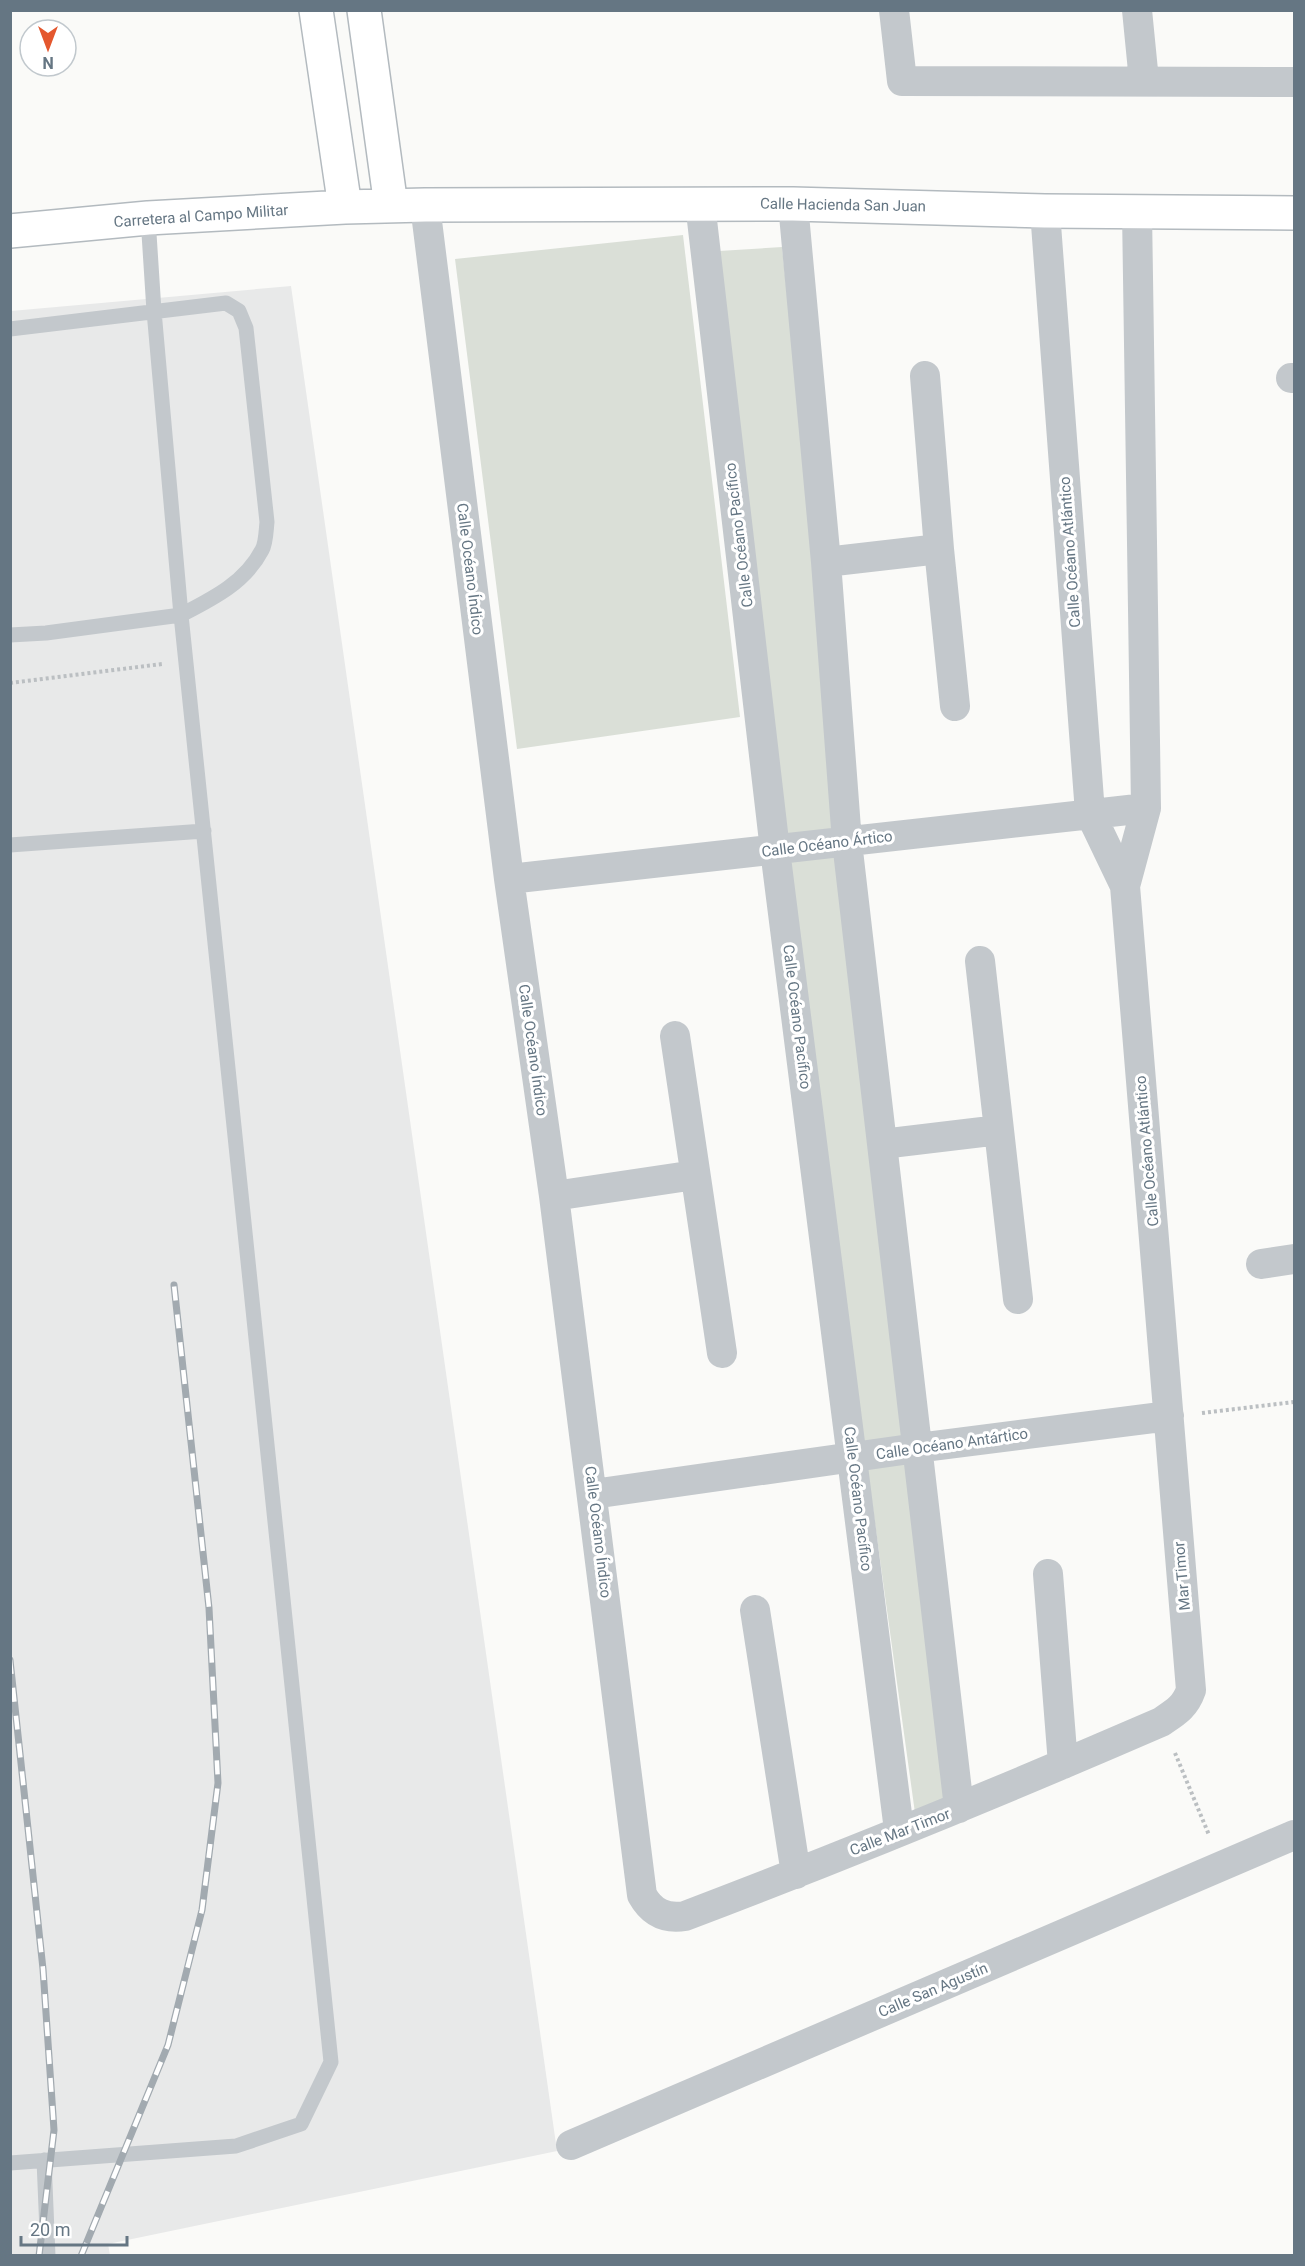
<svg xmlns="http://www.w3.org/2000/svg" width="1305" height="2266" viewBox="0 0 1305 2266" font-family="Roboto,sans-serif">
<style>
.built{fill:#e8e9e9}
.green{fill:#dadfd7}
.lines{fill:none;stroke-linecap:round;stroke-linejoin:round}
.secondary-casing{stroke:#b3babf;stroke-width:36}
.path{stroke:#bbbfc2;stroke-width:4;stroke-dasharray:3 3;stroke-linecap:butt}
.lane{stroke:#c3c8cc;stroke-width:15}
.street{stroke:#c3c8cc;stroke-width:30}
.secondary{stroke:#fff;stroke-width:33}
.rail-casing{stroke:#a2aab0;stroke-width:7}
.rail{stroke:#fff;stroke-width:4.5;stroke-dasharray:14;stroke-linecap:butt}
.labels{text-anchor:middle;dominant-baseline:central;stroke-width:6;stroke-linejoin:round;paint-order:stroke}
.street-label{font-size:15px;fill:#657683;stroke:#fff}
</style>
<rect width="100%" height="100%" fill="#fafaf8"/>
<!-- built -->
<path class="built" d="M 291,286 L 557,2151 L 108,2244 L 110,2255 L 11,2256 L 11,311 Z"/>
<!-- green -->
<path class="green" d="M 683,235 L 740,717 L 517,749 L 455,259 Z
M 782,247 L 946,1802 L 915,1813 L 781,843 L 719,251 Z"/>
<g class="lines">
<!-- secondary casing -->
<g class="secondary-casing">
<path id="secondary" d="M 316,10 L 345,207
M 364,10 L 391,206
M 10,231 L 148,218 L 345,207 L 425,205 L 793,204 L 1045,211 L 1294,213"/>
</g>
<!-- path -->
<path class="path" d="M 10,683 L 162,664
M 1202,1413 L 1294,1402
M 1175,1753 L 1209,1835"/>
<!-- lane -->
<path class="lane" d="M 10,329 L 226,303 L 239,311 L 246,328 L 267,522 C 266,531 266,543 262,550 C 245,583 212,599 181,615 L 154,311 L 148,218
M 10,635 L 46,633 L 181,615 L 331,2062 L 301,2124 L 236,2146 L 10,2163
M 10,845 L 204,831
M 44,2160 L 48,2256"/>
<!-- street -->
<path class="street" d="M 894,10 L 902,81 L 1294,82
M 1137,10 L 1144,81
M 700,203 L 775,850 L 899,1830
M 793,204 L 826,562 L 847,842 L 959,1808
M 425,205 L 509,879 L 554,1196 L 642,1895 C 652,1913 666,1919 685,1916 C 846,1855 1004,1790 1161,1722 C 1176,1712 1185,1707 1191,1690 L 1125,886 L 1146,808 L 1137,211
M 1045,211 L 1090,813 L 1125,886
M 925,376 L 939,549 L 955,706
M 1291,378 L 1294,378
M 826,562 L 939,549
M 509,879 L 1146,808
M 980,961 L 1018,1299
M 675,1036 L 722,1353
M 882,1144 L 999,1130
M 554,1196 L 695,1175
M 1261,1264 L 1294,1259
M 593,1494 L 917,1448 L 1169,1416
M 1048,1574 L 1063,1764
M 755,1610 L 796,1874
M 571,2145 L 1294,1835"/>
<!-- secondary -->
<use href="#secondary" class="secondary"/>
<!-- rail casing -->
<g class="rail-casing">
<path id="rail" d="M 10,1660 L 43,1969 L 54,2130 L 39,2256
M 81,2256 L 168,2045 L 202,1910 L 218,1783 L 209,1608 L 174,1285"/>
</g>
<!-- rail -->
<use href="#rail" class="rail"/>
</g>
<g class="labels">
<!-- street labels -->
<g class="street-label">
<text transform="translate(843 205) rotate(1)">Calle Hacienda San Juan</text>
<text transform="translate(201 216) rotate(-4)">Carretera al Campo Militar</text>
<text transform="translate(739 535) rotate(-97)">Calle Océano Pacífico</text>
<text transform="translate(1070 552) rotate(-94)">Calle Océano Atlántico</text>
<text transform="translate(470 569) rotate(83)">Calle Océano Índico</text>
<text transform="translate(827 844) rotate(-7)">Calle Océano Ártico</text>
<text transform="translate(797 1017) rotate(83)">Calle Océano Pacífico</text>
<text transform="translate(533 1050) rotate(82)">Calle Océano Índico</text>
<text transform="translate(1147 1151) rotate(-95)">Calle Océano Atlántico</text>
<text transform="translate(952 1444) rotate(-8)">Calle Océano Antártico</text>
<text transform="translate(858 1499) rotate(83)">Calle Océano Pacífico</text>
<text transform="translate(598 1532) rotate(83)">Calle Océano Índico</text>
<text transform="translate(1182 1576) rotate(-95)">Mar Timor</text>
<text transform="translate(900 1832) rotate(-21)">Calle Mar Timor</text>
<text transform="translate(933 1990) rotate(-23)">Calle San Agustín</text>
</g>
</g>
<!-- border -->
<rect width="1305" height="2266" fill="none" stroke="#657683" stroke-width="24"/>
<!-- north arrow -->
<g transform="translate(48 48) rotate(180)"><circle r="28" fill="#ffffff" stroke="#c1c8cd" stroke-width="1.5"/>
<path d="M0-4.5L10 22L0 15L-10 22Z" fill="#e4572e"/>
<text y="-9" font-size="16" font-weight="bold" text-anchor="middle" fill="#657683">N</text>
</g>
<!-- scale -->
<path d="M21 2236v9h106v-9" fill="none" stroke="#657683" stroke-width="3"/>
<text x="30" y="2236" font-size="18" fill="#657683" stroke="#ffffff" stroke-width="4.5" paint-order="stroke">20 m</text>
</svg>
